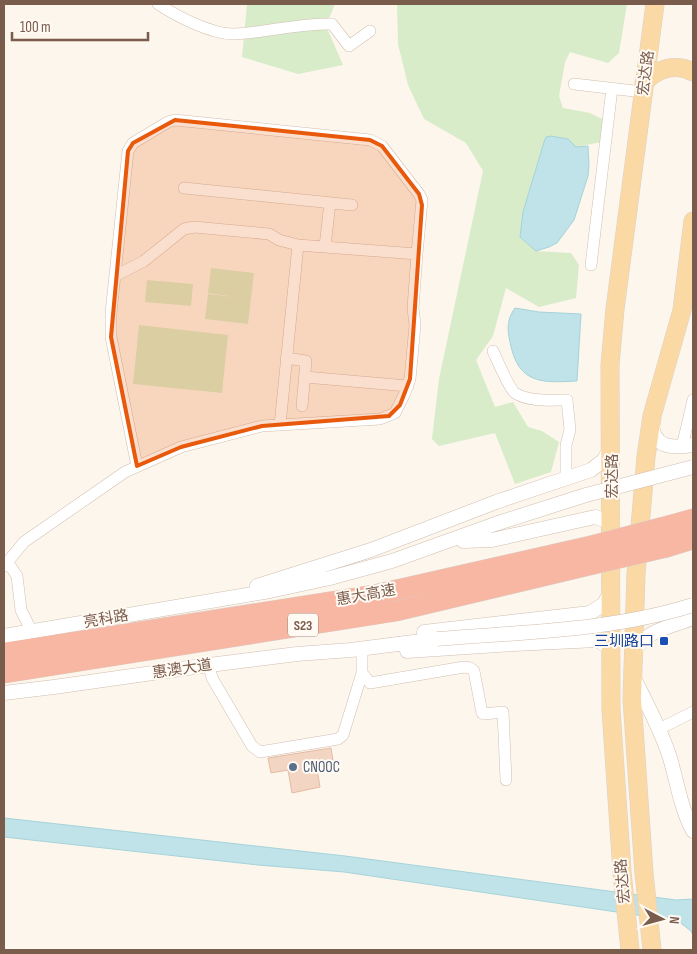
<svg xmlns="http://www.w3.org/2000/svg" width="697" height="954" viewBox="0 0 697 954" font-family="'Sofia Sans Condensed','Noto Sans SC',sans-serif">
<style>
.green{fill:#d8ecc9}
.water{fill:#bfe3e8;stroke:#a5d3da}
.building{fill:#f3d5c3;stroke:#e6bba3}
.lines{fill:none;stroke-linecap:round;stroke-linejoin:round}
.minor-casing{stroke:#d1beb0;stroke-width:12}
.tertiary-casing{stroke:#d1beb0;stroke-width:15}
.primary-casing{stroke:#dad1cd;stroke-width:19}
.motorway-casing{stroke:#dad1cd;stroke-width:21}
.minor{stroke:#fff;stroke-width:11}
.tertiary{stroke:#fff;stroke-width:14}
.primary{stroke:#fbd9a5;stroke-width:18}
.motorway{stroke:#f7b7a3;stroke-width:20}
.tertiary-bridge-casing{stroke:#d1beb0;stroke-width:15;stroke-linecap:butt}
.motorway-bridge-casing{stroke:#dad1cd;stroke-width:21;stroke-linecap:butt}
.tertiary-bridge{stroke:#fff;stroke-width:14}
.motorway-bridge{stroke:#f7b7a3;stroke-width:20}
.marked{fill:#e8590c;fill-opacity:0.2;stroke:#e8590c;stroke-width:4;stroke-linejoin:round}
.transit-dot{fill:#1a4fb4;stroke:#fffaf3;stroke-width:2}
.service-dot{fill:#5c6f8a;stroke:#fffaf3;stroke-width:2}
.labels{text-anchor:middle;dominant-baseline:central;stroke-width:4;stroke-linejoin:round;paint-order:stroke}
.shield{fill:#fffaf3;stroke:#a28b7f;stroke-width:1}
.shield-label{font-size:14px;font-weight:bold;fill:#7a5c4d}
.street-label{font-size:15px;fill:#7a5c4d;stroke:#fffaf3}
.transit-label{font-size:15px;fill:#164399;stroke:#fffaf3;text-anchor:end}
.service-label{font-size:15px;fill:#4e5e75;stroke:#fffaf3;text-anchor:start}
</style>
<rect width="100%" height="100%" fill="#fdf6ec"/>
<!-- green -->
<path class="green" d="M 247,4 L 335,4 L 326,26 L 343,65 L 298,74 L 242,57 Z
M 397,4 L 627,4 L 619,53 L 608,63 L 570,52 L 565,62 L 559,96 L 563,108 L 590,113 L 604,120 L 601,142 L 576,147 L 568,139 L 546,137 L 523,212 L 536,251 L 571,253 L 579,265 L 576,298 L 539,307 L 506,288 L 493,336 L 476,360 L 495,407 L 513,402 L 528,427 L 542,431 L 559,442 L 551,472 L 515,484 L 495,433 L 439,446 L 432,439 L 439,379 L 483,171 L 466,143 L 424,119 L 408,85 L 398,44 Z
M 211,268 L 254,273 L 248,324 L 205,319 L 208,294 L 235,297 L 208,293 Z
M 147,280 L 193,284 L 191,306 L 145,302 Z
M 139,325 L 228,335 L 222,393 L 133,384 Z"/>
<!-- water -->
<path class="water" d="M 551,136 L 568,139 L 576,147 L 588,146 L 589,165 L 588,176 L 574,220 L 557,243 L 549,247 L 536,251 L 520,237 L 523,212 L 544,142 L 546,137 Z
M 515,308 L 539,312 L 581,314 L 577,381 C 541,383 518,384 510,342 C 507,329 507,319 515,308 Z
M 4,818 L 345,856 L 676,900 L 693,899 L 693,935 L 691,931 L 678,921 L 344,872 L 258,865 L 4,837 Z"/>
<!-- building -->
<path class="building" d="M 331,748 L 333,760 L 316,764 L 320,787 L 292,793 L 288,770 L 271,773 L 268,758 Z"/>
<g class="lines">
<!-- minor casing -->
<g class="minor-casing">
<path id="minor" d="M 158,4 C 176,16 211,34 233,34 C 266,33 298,23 332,24 L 349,46 L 370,31
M 574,84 L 643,92
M 184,188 L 352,205
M 325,246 L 330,203
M 591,265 L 612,88
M 115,276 L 144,261 L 184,229 L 194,227 L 269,234 L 279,240 L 298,245
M 493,351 C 497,359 509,389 515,393 C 529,402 551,400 567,400 L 570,430 L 566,445 L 566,478
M 286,358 L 306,361 L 302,406
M 305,377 L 408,386
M 682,447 L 693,400
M 137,466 L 111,337 L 111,313 L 128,151 L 133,143 L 168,122 L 175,120 L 370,140 L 382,146 L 419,194 L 422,200 L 417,254
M 4,565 L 11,567 L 17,576 L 21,610 L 32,632
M 5,565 L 24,542 L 125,472 L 181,447 L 262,426 L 380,419 L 395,413 L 404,395 L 410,379 L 415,325 L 413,308 L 417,254 L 298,245 L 280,425
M 209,665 L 212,678 L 252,746 L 260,752 L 338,739 L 343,735 L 362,673 L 362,649
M 362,673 L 370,683 L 464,667 L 470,668 L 474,671 L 482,713 L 484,714 L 503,712 L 506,780
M 659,729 L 693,712"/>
</g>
<!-- tertiary casing -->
<g class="tertiary-casing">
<path id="tertiary" d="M 652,422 C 652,449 674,448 693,445
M 463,541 L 492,540 L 595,517 L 607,521 L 611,529
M 257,586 L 371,550 L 496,502 L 591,470 L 604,460 L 610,448
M 424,632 L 590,613 L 604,604 L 611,591
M 4,636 L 270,591 L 330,578 L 392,561 L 498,523
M 407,651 L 514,644 L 597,640 L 608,646 L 611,656
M 634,654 C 641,631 673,626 693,618
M 633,676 C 646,703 661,729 670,758 C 677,782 681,809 693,831
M 4,693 L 54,687 L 209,665 L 297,654 L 351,650 L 437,639"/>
</g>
<!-- primary casing -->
<g class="primary-casing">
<path id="primary" d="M 644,83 C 657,68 676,63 693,72
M 630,950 L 622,872 L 611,709 L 610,365 L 615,309 L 655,4
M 652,950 L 644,873 L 632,699 L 636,574 L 646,457 L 652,416 L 682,310 L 693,221"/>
</g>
<!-- motorway casing -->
<g class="motorway-casing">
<path id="motorway" d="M 664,527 L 693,519
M 667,547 L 693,539
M 4,653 L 374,595 L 595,545
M 4,673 L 396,611 L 598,563"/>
</g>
<!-- minor -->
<use href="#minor" class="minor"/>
<!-- tertiary -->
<use href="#tertiary" class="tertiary"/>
<!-- primary -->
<use href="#primary" class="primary"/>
<!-- motorway -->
<use href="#motorway" class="motorway"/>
<!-- tertiary-bridge casing -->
<g class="tertiary-bridge-casing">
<path id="tertiary-bridge" d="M 498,523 L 586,495 L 693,467
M 437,639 C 523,632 611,631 693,605"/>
</g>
<!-- motorway-bridge casing -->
<g class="motorway-bridge-casing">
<path id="motorway-bridge" d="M 595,545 L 664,527
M 598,563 L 667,547"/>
</g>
<!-- tertiary-bridge -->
<use href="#tertiary-bridge" class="tertiary-bridge"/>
<!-- motorway-bridge -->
<use href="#motorway-bridge" class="motorway-bridge"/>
</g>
<!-- marked area -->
<path class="marked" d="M 175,120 L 370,140 L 382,146 L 419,194 L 422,205 L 410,379 L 400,405 L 389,416 L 262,426 L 181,447 L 137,466 L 111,337 L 128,151 L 133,143 Z"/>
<!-- markers -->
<rect class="transit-dot" x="659" y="636" width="10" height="10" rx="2.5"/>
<circle class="service-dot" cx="293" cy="767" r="5"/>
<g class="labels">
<!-- shield labels -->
<rect class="shield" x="288" y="613.5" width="30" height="23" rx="4"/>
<g class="shield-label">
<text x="303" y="625">S23</text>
</g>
<!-- street labels -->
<g class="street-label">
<text transform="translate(646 73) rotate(-83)">宏达路</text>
<text transform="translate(612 476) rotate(-90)">宏达路</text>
<text transform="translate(366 595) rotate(-10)">惠大高速</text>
<text transform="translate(106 619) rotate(-10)">亮科路</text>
<text transform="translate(182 669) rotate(-8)">惠澳大道</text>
<text transform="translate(623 881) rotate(-95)">宏达路</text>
</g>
<!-- transit labels -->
<g class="transit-label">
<text x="654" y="641">三圳路口</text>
</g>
<!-- service labels -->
<g class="service-label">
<text x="303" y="767">CNOOC</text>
</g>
</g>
<!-- border -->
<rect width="697" height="954" fill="none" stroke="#7a5c4d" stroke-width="10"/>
<!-- north arrow -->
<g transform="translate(662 919) rotate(96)" stroke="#fffaf3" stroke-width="4" paint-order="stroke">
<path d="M0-4L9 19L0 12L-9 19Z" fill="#7a5c4d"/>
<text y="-8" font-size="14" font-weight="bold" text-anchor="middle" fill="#7a5c4d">N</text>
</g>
<!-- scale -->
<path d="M12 32v8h136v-8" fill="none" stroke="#7a5c4d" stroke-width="2.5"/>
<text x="20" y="32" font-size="15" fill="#7a5c4d" stroke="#fffaf3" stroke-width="4" paint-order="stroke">100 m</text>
</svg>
